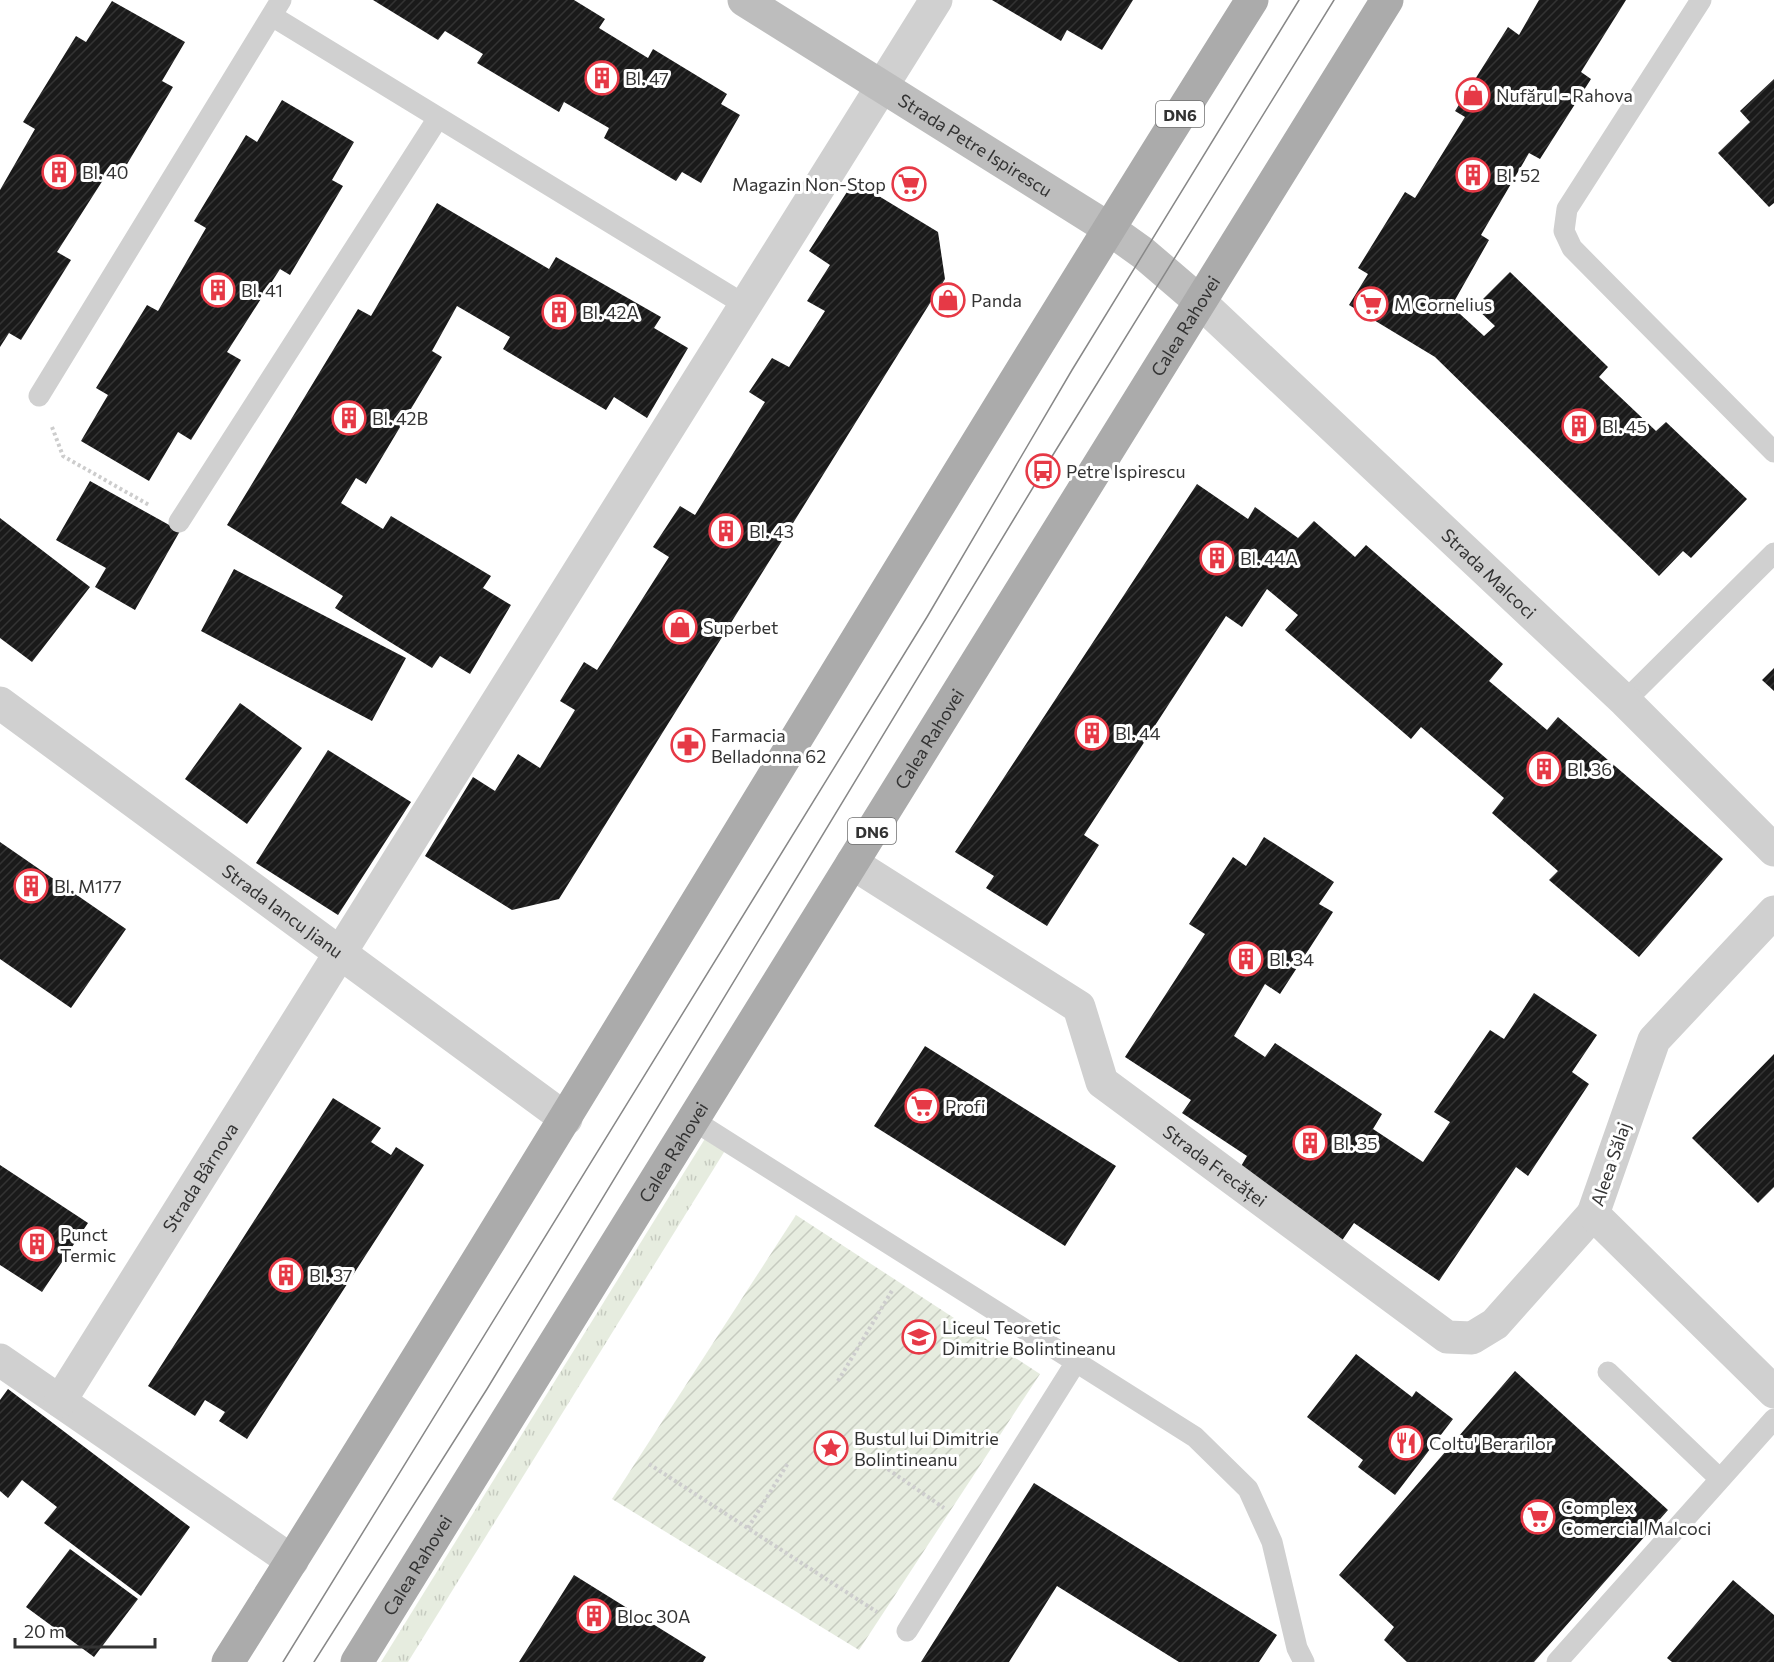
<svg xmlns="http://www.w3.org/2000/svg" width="1774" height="1662" viewBox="0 0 1774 1662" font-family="Commissioner,sans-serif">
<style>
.grass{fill:url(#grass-tufts)}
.garden{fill:url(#garden-furrows)}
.building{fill:url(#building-hatch)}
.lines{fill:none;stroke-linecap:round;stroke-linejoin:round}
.path{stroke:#cdcdcd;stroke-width:4;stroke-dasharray:3 3;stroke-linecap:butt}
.lane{stroke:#d0d0d0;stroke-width:21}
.street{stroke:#d0d0d0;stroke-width:33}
.secondary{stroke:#bdbdbd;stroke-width:33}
.primary{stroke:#ababab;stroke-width:33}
.tram{stroke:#888;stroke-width:1.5}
.labels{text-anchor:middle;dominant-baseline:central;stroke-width:6;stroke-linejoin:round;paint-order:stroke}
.shield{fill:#fff;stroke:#707070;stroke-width:1.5}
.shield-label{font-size:16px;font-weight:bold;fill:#333}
.poi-label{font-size:18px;fill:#333;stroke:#fff;text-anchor:start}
.street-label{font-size:18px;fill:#333;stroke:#fff}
</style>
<defs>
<pattern id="grass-tufts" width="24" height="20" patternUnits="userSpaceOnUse" patternTransform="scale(1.5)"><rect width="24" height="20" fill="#e6ecdf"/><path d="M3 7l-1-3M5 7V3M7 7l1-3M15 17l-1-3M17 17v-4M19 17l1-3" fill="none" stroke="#c6cbc0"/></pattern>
<pattern id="garden-furrows" width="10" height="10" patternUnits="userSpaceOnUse" patternTransform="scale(1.5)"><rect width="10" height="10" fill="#e6ecdf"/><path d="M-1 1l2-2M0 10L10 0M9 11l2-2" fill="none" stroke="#c6cbc0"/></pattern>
<pattern id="building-hatch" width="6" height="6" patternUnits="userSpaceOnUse" patternTransform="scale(1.5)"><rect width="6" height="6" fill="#1a1a1a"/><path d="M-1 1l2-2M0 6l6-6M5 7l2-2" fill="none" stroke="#333"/></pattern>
</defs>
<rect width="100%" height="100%" fill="#fff"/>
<!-- grass -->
<path class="grass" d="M 706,1137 L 726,1149 L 408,1662 L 381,1662 Z"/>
<!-- garden -->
<path class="garden" d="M 796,1215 L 1040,1374 L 859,1650 L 612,1499 Z"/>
<!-- building -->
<path class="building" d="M 373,0 L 574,0 L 605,19 L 599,28 L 648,58 L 653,49 L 727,94 L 721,104 L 740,115 L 701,183 L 682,172 L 676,181 L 604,138 L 609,128 L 564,102 L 559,112 L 477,63 L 483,54 L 445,31 L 438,40 Z
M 992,0 L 1133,0 L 1102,50 L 1067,30 L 1061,41 Z
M 1539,0 L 1626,0 L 1581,72 L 1591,79 L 1540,159 L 1529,153 L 1481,235 L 1489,240 L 1455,300 L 1465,307 L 1460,314 L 1484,336 L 1495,326 L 1475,307 L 1510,272 L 1608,367 L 1599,377 L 1656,431 L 1666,422 L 1747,499 L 1691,558 L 1683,551 L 1659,576 L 1435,357 L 1349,305 L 1368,274 L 1358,268 L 1405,192 L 1415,198 L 1465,117 L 1455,111 L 1508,27 L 1519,35 Z
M 112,1 L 185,42 L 162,81 L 173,87 L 120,176 L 110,169 L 57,252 L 71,260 L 21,340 L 9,333 L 0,347 L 0,190 L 35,129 L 23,122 L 76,36 L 86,42 Z
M 1774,79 L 1774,203 L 1769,207 L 1718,153 L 1750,122 L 1740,111 Z
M 282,100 L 354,142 L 332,180 L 343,186 L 290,275 L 280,269 L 227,352 L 241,360 L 191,440 L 178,432 L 149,481 L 81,441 L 108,395 L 96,388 L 147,305 L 158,311 L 206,228 L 194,221 L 246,135 L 257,142 Z
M 854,181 L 938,232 L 945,279 L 559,899 L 512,910 L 425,856 L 473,777 L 495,791 L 518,754 L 540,768 L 575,710 L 560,701 L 584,662 L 597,670 L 669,557 L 653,547 L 680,506 L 695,515 L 765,402 L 749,392 L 772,358 L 789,367 L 825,311 L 807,301 L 830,265 L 809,251 Z
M 437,203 L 549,269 L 556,257 L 661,317 L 654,328 L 688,348 L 647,418 L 614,397 L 606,410 L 503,349 L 510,337 L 457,306 L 432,351 L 442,357 L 366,484 L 356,478 L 341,503 L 383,529 L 391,516 L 491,576 L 483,588 L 511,605 L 470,674 L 440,656 L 432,668 L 335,608 L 343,596 L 227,525 L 358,309 L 371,316 Z
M 90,481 L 180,531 L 135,610 L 95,587 L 106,568 L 56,540 Z
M 1197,484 L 1248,519 L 1255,507 L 1298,538 L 1314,521 L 1355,557 L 1366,545 L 1503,664 L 1489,681 L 1547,730 L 1558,717 L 1723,859 L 1639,957 L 1549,880 L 1558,871 L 1492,813 L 1504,798 L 1421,727 L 1411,739 L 1285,630 L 1298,615 L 1267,589 L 1242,627 L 1226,616 L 1084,835 L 1099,845 L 1047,926 L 986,888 L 994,876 L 955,852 Z
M 0,518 L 90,587 L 32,662 L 0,638 Z
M 234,569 L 406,658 L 372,721 L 201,631 Z
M 1774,668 L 1774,691 L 1762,680 Z
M 240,703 L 302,748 L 247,824 L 185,779 Z
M 328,750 L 411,802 L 338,915 L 256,863 Z
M 1264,837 L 1334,882 L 1319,904 L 1333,912 L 1280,994 L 1265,984 L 1234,1036 L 1265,1057 L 1275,1043 L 1382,1114 L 1373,1129 L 1423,1162 L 1450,1122 L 1434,1112 L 1490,1030 L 1504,1039 L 1534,993 L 1597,1035 L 1572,1072 L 1589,1084 L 1528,1176 L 1516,1167 L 1439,1281 L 1354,1223 L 1341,1242 L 1237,1173 L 1247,1156 L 1182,1113 L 1191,1100 L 1125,1057 L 1205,934 L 1189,924 L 1233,857 L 1246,866 Z
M 0,842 L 126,929 L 71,1008 L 0,959 Z
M 925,1046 L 1116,1166 L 1065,1246 L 874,1126 Z
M 1774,1054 L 1774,1187 L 1758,1203 L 1692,1138 Z
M 333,1098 L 381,1128 L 371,1142 L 391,1155 L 396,1147 L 424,1165 L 247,1439 L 219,1421 L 225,1412 L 205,1400 L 195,1416 L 148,1386 Z
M 0,1165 L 88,1223 L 42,1292 L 0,1265 Z
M 1356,1354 L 1412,1397 L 1416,1391 L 1453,1419 L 1395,1495 L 1358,1467 L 1363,1460 L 1307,1417 Z
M 1515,1371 L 1668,1510 L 1534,1662 L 1407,1662 L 1384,1640 L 1394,1627 L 1339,1575 Z
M 8,1389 L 190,1527 L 141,1596 L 44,1523 L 57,1507 L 22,1480 L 8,1498 L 0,1491 L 0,1400 Z
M 1034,1483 L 1277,1635 L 1259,1662 L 1179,1662 L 1057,1586 L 1009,1662 L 921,1662 Z
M 70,1549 L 138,1599 L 94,1657 L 26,1607 Z
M 574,1575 L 706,1657 L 703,1662 L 519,1662 Z
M 1733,1580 L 1774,1615 L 1774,1662 L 1672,1662 L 1667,1658 Z"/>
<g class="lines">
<!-- path -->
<path class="path" d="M 52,427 L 63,456 L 149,505
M 838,1381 L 893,1289
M 873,1459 L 944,1508
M 649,1464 L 877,1612
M 748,1528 L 788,1463"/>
<!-- lane -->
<path class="lane" d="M 1701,0 L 1567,209 L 1564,231 L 1572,248 L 1774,452
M 272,16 L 745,305
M 39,396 L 281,0
M 179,522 L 438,118
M 1625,701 L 1774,553
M 693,1120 L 1195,1437 L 1248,1489 L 1272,1542 L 1297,1648 L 1304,1662
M 1608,1372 L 1720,1479
M 907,1631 L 1076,1362
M 1557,1662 L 1774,1419"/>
<!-- street -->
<g class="street">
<path id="s1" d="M 1199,301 L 1625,701 L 1774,850"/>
<path id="s2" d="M 0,703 L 566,1119"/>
<path id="s3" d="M 852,863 L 1079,1007 L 1102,1082 L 1447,1337 L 1472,1338 L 1495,1324 L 1593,1214"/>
<path d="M 1774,912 L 1654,1040 L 1593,1214 L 1774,1392"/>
<path d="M 0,1360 L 292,1561"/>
<path id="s4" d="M 60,1401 L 936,0"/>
</g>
<!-- secondary -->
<path class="secondary" id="s5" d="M 744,0 L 1108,228 L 1143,253 L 1199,301"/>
<!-- primary -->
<g class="primary">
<path d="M 228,1662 C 575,1111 905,551 1252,0"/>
<path id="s6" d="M 357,1662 L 1387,0"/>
</g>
<!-- tram -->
<path class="tram" d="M 283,1662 L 927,617 L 1072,370 L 1299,0
M 314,1662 L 487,1389 L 1043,471 L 1334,0"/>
</g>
<!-- icons -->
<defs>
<g id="building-ring" transform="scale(1.725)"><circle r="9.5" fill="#fff" stroke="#e63946" stroke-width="1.5"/><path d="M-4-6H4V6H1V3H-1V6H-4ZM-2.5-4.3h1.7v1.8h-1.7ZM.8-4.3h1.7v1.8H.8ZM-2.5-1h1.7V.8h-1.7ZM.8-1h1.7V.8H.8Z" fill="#e63946"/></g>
<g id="shop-ring" transform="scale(1.725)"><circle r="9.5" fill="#fff" stroke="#e63946" stroke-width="1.5"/><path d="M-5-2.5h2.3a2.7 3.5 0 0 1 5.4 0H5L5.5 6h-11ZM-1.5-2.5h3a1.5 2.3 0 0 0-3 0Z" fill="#e63946"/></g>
<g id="supermarket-ring" transform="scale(1.725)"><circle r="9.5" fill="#fff" stroke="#e63946" stroke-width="1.5"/><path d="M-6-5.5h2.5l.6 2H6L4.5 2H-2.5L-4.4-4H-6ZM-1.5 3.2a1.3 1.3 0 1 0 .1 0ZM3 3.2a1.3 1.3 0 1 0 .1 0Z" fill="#e63946"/></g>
<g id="bus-ring" transform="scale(1.725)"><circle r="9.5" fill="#fff" stroke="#e63946" stroke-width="1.5"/><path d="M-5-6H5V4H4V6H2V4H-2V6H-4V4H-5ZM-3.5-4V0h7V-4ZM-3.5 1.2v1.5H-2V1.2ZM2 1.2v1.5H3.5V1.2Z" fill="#e63946"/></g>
<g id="pharmacy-ring" transform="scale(1.725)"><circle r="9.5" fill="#fff" stroke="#e63946" stroke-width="1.5"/><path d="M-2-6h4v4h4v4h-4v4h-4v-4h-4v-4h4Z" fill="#e63946"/></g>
<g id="school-ring" transform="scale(1.725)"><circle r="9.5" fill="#fff" stroke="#e63946" stroke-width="1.5"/><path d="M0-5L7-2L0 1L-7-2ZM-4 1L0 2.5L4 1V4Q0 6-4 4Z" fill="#e63946"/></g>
<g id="restaurant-ring" transform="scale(1.725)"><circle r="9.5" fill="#fff" stroke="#e63946" stroke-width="1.5"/><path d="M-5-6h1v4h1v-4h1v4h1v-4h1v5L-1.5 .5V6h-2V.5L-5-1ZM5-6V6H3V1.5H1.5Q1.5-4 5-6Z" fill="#e63946"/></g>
<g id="sight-ring" transform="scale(1.725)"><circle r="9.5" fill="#fff" stroke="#e63946" stroke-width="1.5"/><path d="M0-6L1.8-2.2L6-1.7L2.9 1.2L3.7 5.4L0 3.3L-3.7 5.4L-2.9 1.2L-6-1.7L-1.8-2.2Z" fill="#e63946"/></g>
</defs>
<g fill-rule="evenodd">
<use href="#building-ring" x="602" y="78"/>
<use href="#shop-ring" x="1473" y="95"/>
<use href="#building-ring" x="59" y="172"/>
<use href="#building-ring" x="1473" y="175"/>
<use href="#supermarket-ring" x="909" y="184"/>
<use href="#building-ring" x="218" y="290"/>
<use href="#shop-ring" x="948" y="300"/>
<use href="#supermarket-ring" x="1371" y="304"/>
<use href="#building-ring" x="559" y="312"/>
<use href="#building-ring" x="349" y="418"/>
<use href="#building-ring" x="1579" y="426"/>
<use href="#bus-ring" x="1043" y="471"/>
<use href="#building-ring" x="726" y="531"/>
<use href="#building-ring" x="1217" y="558"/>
<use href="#shop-ring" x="680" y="627"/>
<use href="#building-ring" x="1092" y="733"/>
<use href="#pharmacy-ring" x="688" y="745"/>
<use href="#building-ring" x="1544" y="769"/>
<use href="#building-ring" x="31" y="886"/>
<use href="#building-ring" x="1246" y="959"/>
<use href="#supermarket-ring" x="922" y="1106"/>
<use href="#building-ring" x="1310" y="1143"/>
<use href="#building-ring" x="37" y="1244"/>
<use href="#building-ring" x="286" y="1275"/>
<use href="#school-ring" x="919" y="1337"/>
<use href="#restaurant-ring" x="1406" y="1443"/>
<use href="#sight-ring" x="831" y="1448"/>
<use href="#supermarket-ring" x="1538" y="1517"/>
<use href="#building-ring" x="594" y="1616"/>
</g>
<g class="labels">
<!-- shield labels -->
<g class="shield">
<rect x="1156" y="101" width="48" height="26" rx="4.5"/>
<rect x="848" y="818" width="48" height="26" rx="4.5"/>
</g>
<g class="shield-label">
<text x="1180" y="114">DN6</text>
<text x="872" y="831">DN6</text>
</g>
<!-- poi labels -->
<g class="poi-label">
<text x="625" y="78">Bl. 47</text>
<text x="1496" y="95">Nufărul - Rahova</text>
<text x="82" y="172">Bl. 40</text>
<text x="1496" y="175">Bl. 52</text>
<text x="886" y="184" text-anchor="end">Magazin Non-Stop</text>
<text x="241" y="290">Bl. 41</text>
<text x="971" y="300">Panda</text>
<text x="1394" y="304">M Cornelius</text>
<text x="582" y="312">Bl. 42A</text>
<text x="372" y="418">Bl. 42B</text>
<text x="1602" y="426">Bl. 45</text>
<text x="1066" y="471">Petre Ispirescu</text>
<text x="749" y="531">Bl. 43</text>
<text x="1240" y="558">Bl. 44A</text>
<text x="703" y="627">Superbet</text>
<text x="1115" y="733">Bl. 44</text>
<text x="711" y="735">Farmacia<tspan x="711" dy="21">Belladonna 62</tspan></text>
<text x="1567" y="769">Bl. 36</text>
<text x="54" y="886">Bl. M177</text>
<text x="1269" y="959">Bl. 34</text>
<text x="945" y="1106">Profi</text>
<text x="1333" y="1143">Bl. 35</text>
<text x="60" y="1234">Punct<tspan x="60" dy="21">Termic</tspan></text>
<text x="309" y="1275">Bl. 37</text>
<text x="942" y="1327">Liceul Teoretic<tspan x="942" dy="21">Dimitrie Bolintineanu</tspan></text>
<text x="854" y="1438">Bustul lui Dimitrie<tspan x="854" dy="21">Bolintineanu</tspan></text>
<text x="1429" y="1443">Coltu' Berarilor</text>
<text x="1561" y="1507">Complex<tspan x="1561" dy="21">Comercial Malcoci</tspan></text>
<text x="617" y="1616">Bloc 30A</text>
</g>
<!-- street labels -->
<g class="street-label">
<text stroke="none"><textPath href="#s5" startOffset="273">Strada Petre Ispirescu</textPath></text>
<text stroke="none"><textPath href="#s6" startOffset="1572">Calea Rahovei</textPath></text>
<text stroke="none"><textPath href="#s1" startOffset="398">Strada Malcoci</textPath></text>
<text stroke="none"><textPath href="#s6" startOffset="1086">Calea Rahovei</textPath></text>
<text stroke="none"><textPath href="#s2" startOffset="351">Strada Iancu Jianu</textPath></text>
<text stroke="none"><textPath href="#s6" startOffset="600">Calea Rahovei</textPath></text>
<text transform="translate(1610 1164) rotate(-71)">Aleea Sălaj</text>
<text stroke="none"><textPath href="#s3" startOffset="488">Strada Frecăței</textPath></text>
<text stroke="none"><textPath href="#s4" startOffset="264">Strada Bârnova</textPath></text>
<text stroke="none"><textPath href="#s6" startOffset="114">Calea Rahovei</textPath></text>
</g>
</g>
<!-- scale -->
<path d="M15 1638v9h140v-9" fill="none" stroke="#333333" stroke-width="3"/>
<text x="24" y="1638" font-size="18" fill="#333333" stroke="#ffffff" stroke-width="4.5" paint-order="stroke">20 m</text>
</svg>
